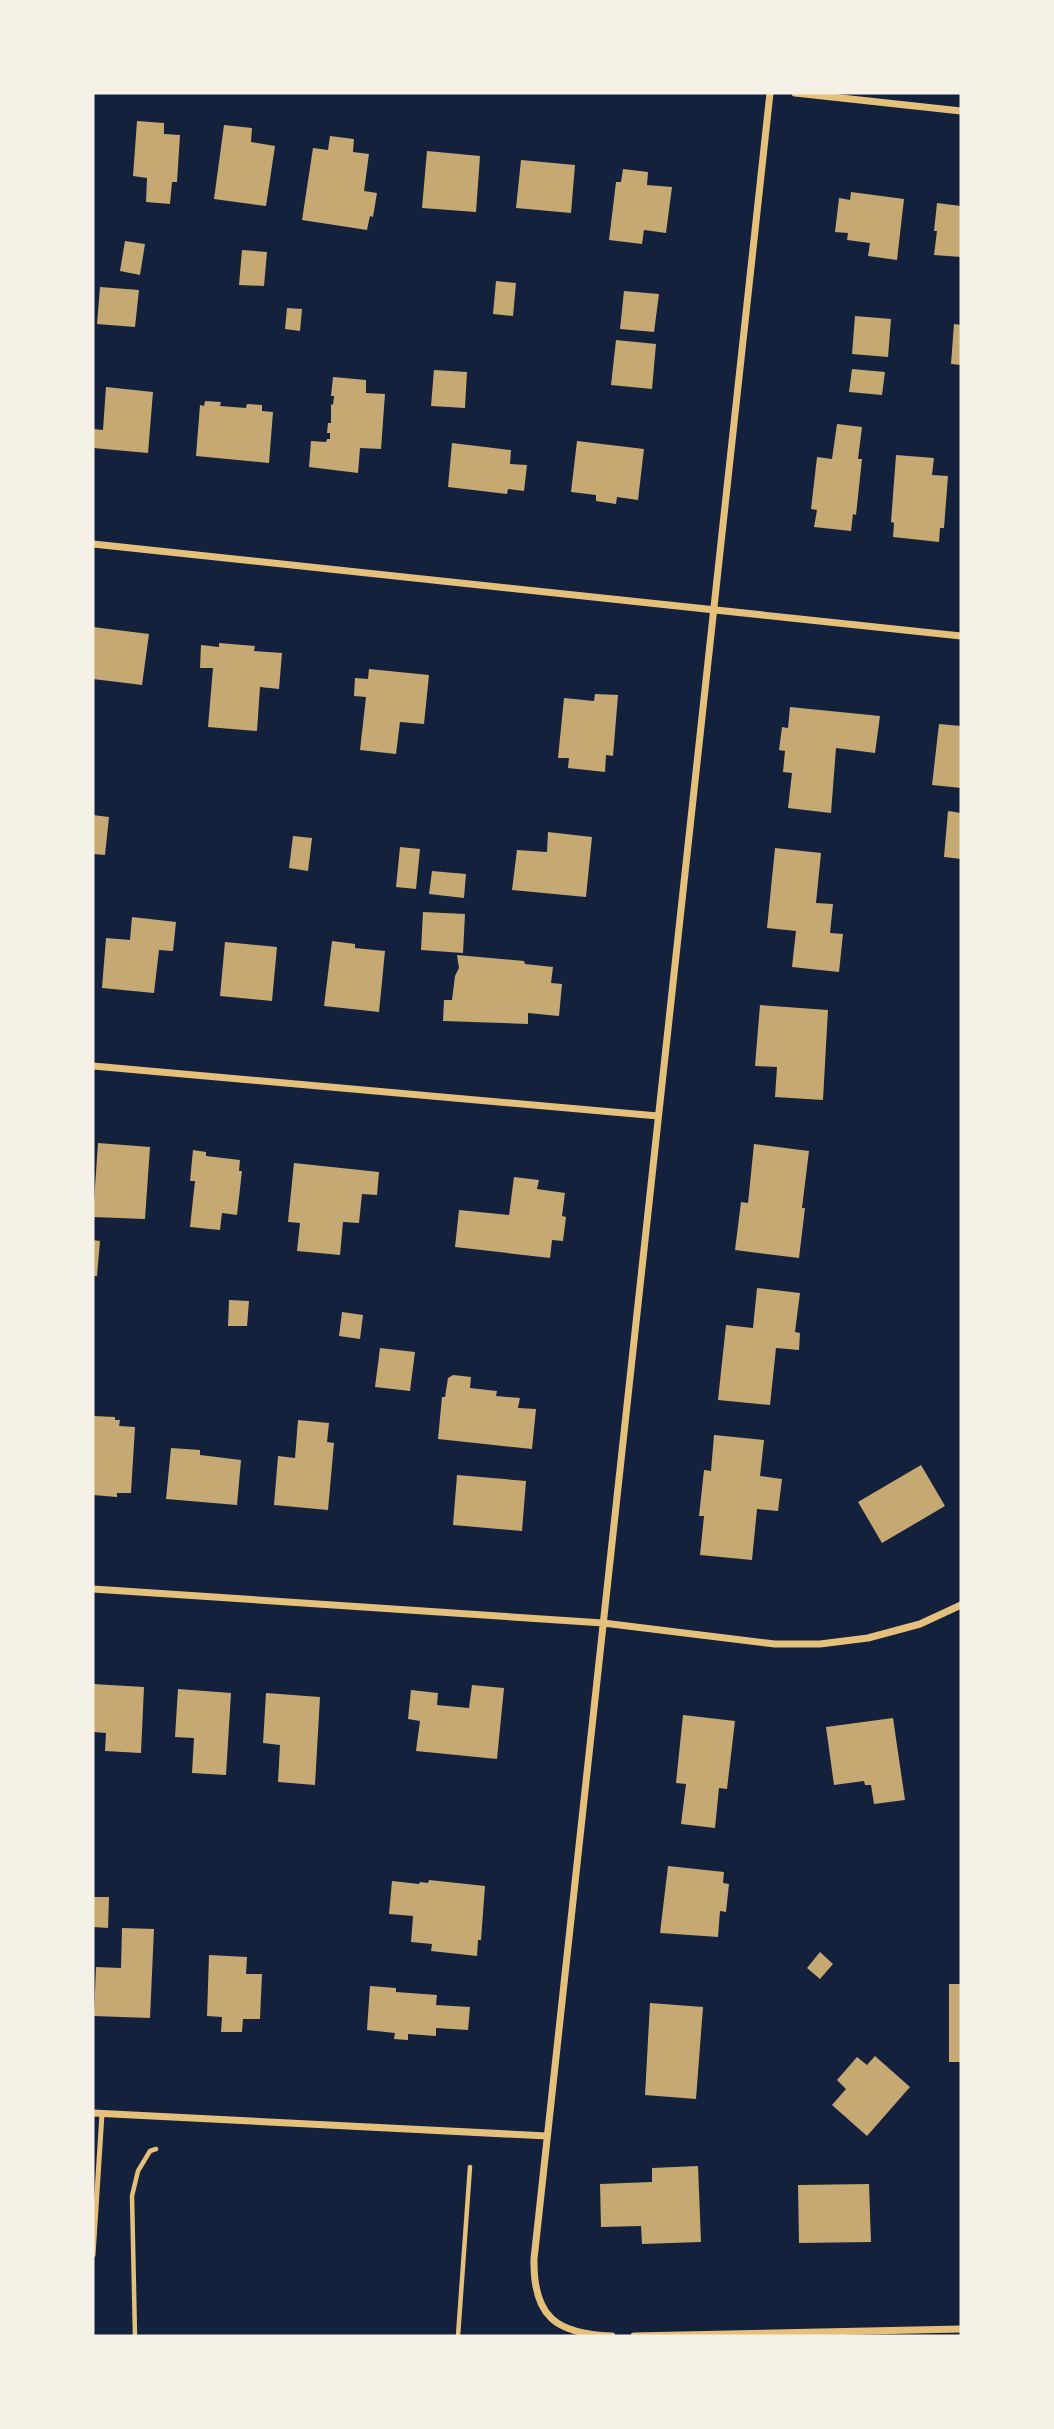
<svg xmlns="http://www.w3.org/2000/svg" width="1054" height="2429" viewBox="0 0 1054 2429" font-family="'IBM Plex Sans',sans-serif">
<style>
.building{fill:#c6a872}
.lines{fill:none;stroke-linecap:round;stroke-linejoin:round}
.path{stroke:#e5c07b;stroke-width:4.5}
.service{stroke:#e5c07b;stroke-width:5}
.minor{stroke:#e5c07b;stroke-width:7}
</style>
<rect width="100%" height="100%" fill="#14213d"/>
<!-- building -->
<path class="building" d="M 137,121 L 164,123 L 164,134 L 180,135 L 177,182 L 172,182 L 170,204 L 146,202 L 147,178 L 133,176 Z
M 224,125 L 252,128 L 251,142 L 275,146 L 266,206 L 214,199 Z
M 330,136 L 354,139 L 353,152 L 369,154 L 364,191 L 377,193 L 373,217 L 370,216 L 367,230 L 302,220 L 313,148 L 328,150 Z
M 427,151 L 480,156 L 476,212 L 422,208 Z
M 521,160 L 575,165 L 571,213 L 516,208 Z
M 623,169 L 648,172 L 647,185 L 672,187 L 666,233 L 644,230 L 642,244 L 609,240 L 616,182 L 621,182 Z
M 851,192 L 904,199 L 897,260 L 868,256 L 870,243 L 847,240 L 848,233 L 835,232 L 839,198 L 850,200 Z
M 937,203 L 961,206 L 961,257 L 934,255 L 937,231 L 934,231 Z
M 125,241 L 145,244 L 140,275 L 120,271 Z
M 242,250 L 267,252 L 264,286 L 239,285 Z
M 496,281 L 516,283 L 513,316 L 493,314 Z
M 100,287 L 139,290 L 135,327 L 97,324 Z
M 624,291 L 659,294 L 654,332 L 620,329 Z
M 287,308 L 302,309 L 300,331 L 285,329 Z
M 855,316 L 891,319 L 888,357 L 852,354 Z
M 954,324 L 961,325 L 961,365 L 951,364 Z
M 616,340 L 656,344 L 652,389 L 611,385 Z
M 852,369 L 885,372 L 882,395 L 849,392 Z
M 434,370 L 467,372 L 465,408 L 431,406 Z
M 333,377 L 366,380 L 366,393 L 385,394 L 381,449 L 360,448 L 358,473 L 309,467 L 311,441 L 326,442 L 327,439 L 330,439 L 330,433 L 327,433 L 328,423 L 331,423 L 331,404 L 333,405 L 334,396 L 331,396 Z
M 106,387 L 153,392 L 148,453 L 93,448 L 93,429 L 103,430 Z
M 205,401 L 221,402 L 220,406 L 246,408 L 247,404 L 262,405 L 262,411 L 273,412 L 269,463 L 196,456 L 200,405 L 204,406 Z
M 837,424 L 862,427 L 858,459 L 862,459 L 856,515 L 853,514 L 851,531 L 814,527 L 817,510 L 811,509 L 817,457 L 832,459 Z
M 577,441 L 644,449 L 638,500 L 617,497 L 616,504 L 596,501 L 596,495 L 571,492 Z
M 452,443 L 511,450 L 510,464 L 527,465 L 524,491 L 508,489 L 507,494 L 448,487 Z
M 896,455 L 934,458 L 932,475 L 948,476 L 944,528 L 940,528 L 939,542 L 893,537 L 894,523 L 891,522 Z
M 93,627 L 149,634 L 142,685 L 93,679 Z
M 219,643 L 255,646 L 254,651 L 282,653 L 279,689 L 260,687 L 257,731 L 208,727 L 213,668 L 200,668 L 201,645 L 219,647 Z
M 369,669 L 429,675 L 424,724 L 400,722 L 396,754 L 360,750 L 366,697 L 354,696 L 355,678 L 368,679 Z
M 595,694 L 618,695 L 613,756 L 606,755 L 605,772 L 568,768 L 569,758 L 558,758 L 564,698 L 594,701 Z
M 790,707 L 880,716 L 875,753 L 836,748 L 831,813 L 788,808 L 792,773 L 783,772 L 785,751 L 779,750 L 782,727 L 788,728 Z
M 939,724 L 961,726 L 961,788 L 932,785 Z
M 948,811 L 961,813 L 961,859 L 944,857 Z
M 93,815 L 109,817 L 105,855 L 93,854 Z
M 548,832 L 592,837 L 586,897 L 512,890 L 517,850 L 547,852 Z
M 293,836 L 312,838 L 308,871 L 289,868 Z
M 400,847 L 420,849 L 416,889 L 396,887 Z
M 775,848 L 821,853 L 816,903 L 833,904 L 830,933 L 843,934 L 839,972 L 792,967 L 796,931 L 767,928 Z
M 432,871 L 466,874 L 464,898 L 429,894 Z
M 423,912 L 465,914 L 463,953 L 421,950 Z
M 132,917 L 176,922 L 173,951 L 159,950 L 154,993 L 102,988 L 106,938 L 130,940 Z
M 332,941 L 355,944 L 355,948 L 385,951 L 379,1012 L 324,1006 Z
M 225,942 L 277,947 L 272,1001 L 220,996 Z
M 457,955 L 524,961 L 525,964 L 553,967 L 551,983 L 562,984 L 559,1016 L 528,1013 L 528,1024 L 443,1021 L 444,1000 L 452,1000 L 455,976 L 459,968 Z
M 760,1005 L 828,1010 L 823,1100 L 775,1097 L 777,1067 L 755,1066 Z
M 98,1143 L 150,1147 L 145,1219 L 93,1217 Z
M 754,1144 L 809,1151 L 802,1208 L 805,1208 L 799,1258 L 735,1250 L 741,1202 L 748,1203 Z
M 193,1150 L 206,1152 L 206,1156 L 240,1160 L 239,1171 L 242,1171 L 237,1215 L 222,1213 L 220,1230 L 190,1227 L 195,1181 L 190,1181 Z
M 294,1163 L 379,1172 L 377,1195 L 362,1194 L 359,1223 L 343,1222 L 340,1255 L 297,1251 L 300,1223 L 288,1222 Z
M 514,1177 L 539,1180 L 537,1189 L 565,1193 L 562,1216 L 566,1217 L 563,1241 L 552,1240 L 550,1258 L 455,1247 L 459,1210 L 509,1215 Z
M 93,1240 L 100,1241 L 97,1276 L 93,1276 Z
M 757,1288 L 800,1293 L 795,1332 L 800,1333 L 799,1350 L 776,1348 L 770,1405 L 718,1400 L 726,1325 L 753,1328 Z
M 229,1300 L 249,1301 L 247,1326 L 228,1326 Z
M 342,1312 L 363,1315 L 360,1339 L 339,1336 Z
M 380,1348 L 415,1352 L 410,1391 L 375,1387 Z
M 453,1375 L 471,1377 L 470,1388 L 497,1391 L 496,1396 L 520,1398 L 518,1408 L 536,1409 L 532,1449 L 438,1439 L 442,1397 L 445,1397 L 448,1378 Z
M 93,1416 L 115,1417 L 115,1420 L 120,1420 L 119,1426 L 135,1427 L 131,1493 L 117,1493 L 117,1497 L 93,1495 Z
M 298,1420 L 329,1423 L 327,1442 L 334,1443 L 328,1510 L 274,1505 L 278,1456 L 295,1458 Z
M 714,1435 L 764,1440 L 760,1476 L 782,1479 L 778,1511 L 757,1509 L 752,1560 L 700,1555 L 704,1516 L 699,1516 L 704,1470 L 711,1471 Z
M 171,1448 L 200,1450 L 200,1455 L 241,1460 L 237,1505 L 166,1499 Z
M 921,1465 L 945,1506 L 882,1543 L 858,1502 Z
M 457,1475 L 526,1481 L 522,1531 L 453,1525 Z
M 93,1684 L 144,1687 L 141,1753 L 105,1751 L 106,1733 L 93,1732 Z
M 472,1685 L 504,1688 L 497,1759 L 416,1751 L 420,1721 L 408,1719 L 411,1690 L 438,1693 L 437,1705 L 469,1708 Z
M 178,1689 L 231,1693 L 226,1775 L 192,1773 L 194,1738 L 175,1737 Z
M 266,1693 L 320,1697 L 315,1785 L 278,1782 L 280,1745 L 263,1743 Z
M 683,1715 L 735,1721 L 727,1789 L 719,1788 L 715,1828 L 681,1824 L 686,1784 L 676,1783 Z
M 893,1718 L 905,1800 L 874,1804 L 871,1785 L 865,1785 L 864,1781 L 834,1785 L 826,1727 Z
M 668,1866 L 724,1872 L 723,1883 L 729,1884 L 726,1912 L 720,1911 L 718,1937 L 660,1933 Z
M 429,1880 L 485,1886 L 481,1940 L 478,1940 L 477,1956 L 431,1951 L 432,1944 L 411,1942 L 413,1916 L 389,1914 L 392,1881 L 419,1884 L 420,1882 L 428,1883 Z
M 93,1897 L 109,1897 L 108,1928 L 93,1927 Z
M 122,1928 L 154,1929 L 150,2018 L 94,2016 L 96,1967 L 121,1968 Z
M 820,1952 L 833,1964 L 820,1979 L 807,1968 Z
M 209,1955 L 247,1957 L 246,1974 L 262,1974 L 260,2019 L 243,2019 L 242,2032 L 221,2032 L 222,2017 L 207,2016 Z
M 949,1984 L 961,1984 L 961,2062 L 949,2062 Z
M 370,1986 L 396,1988 L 396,1992 L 437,1995 L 436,2005 L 470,2007 L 468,2030 L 436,2028 L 436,2036 L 408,2034 L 408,2040 L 394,2039 L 395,2033 L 367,2030 Z
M 650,2003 L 703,2007 L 696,2099 L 645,2095 Z
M 875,2056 L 910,2087 L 867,2136 L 832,2105 L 846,2089 L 837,2080 L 857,2057 L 867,2065 Z
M 698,2166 L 701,2242 L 642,2244 L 641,2226 L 601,2227 L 600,2184 L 652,2182 L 652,2168 Z
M 869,2184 L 871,2242 L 799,2243 L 798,2185 Z"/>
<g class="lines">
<!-- path -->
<path class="path" d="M 135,2336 L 132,2196 L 138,2171 L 150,2151 L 156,2149
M 458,2336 L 470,2167"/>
<!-- service -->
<path class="service" d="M 93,2255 L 102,2114"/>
<!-- minor -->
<path class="minor" d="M 795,93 L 961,111
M 93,544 L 961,636
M 93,1066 L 658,1116
M 93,1589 L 603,1623 L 775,1644 L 820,1644 L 868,1638 L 920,1624 L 961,1605
M 93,2113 L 547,2136
M 612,2336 C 556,2334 533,2317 534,2259 L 770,93
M 634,2336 L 961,2329"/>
</g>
<!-- border -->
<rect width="1054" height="2429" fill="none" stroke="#f6f1e7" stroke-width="189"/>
</svg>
